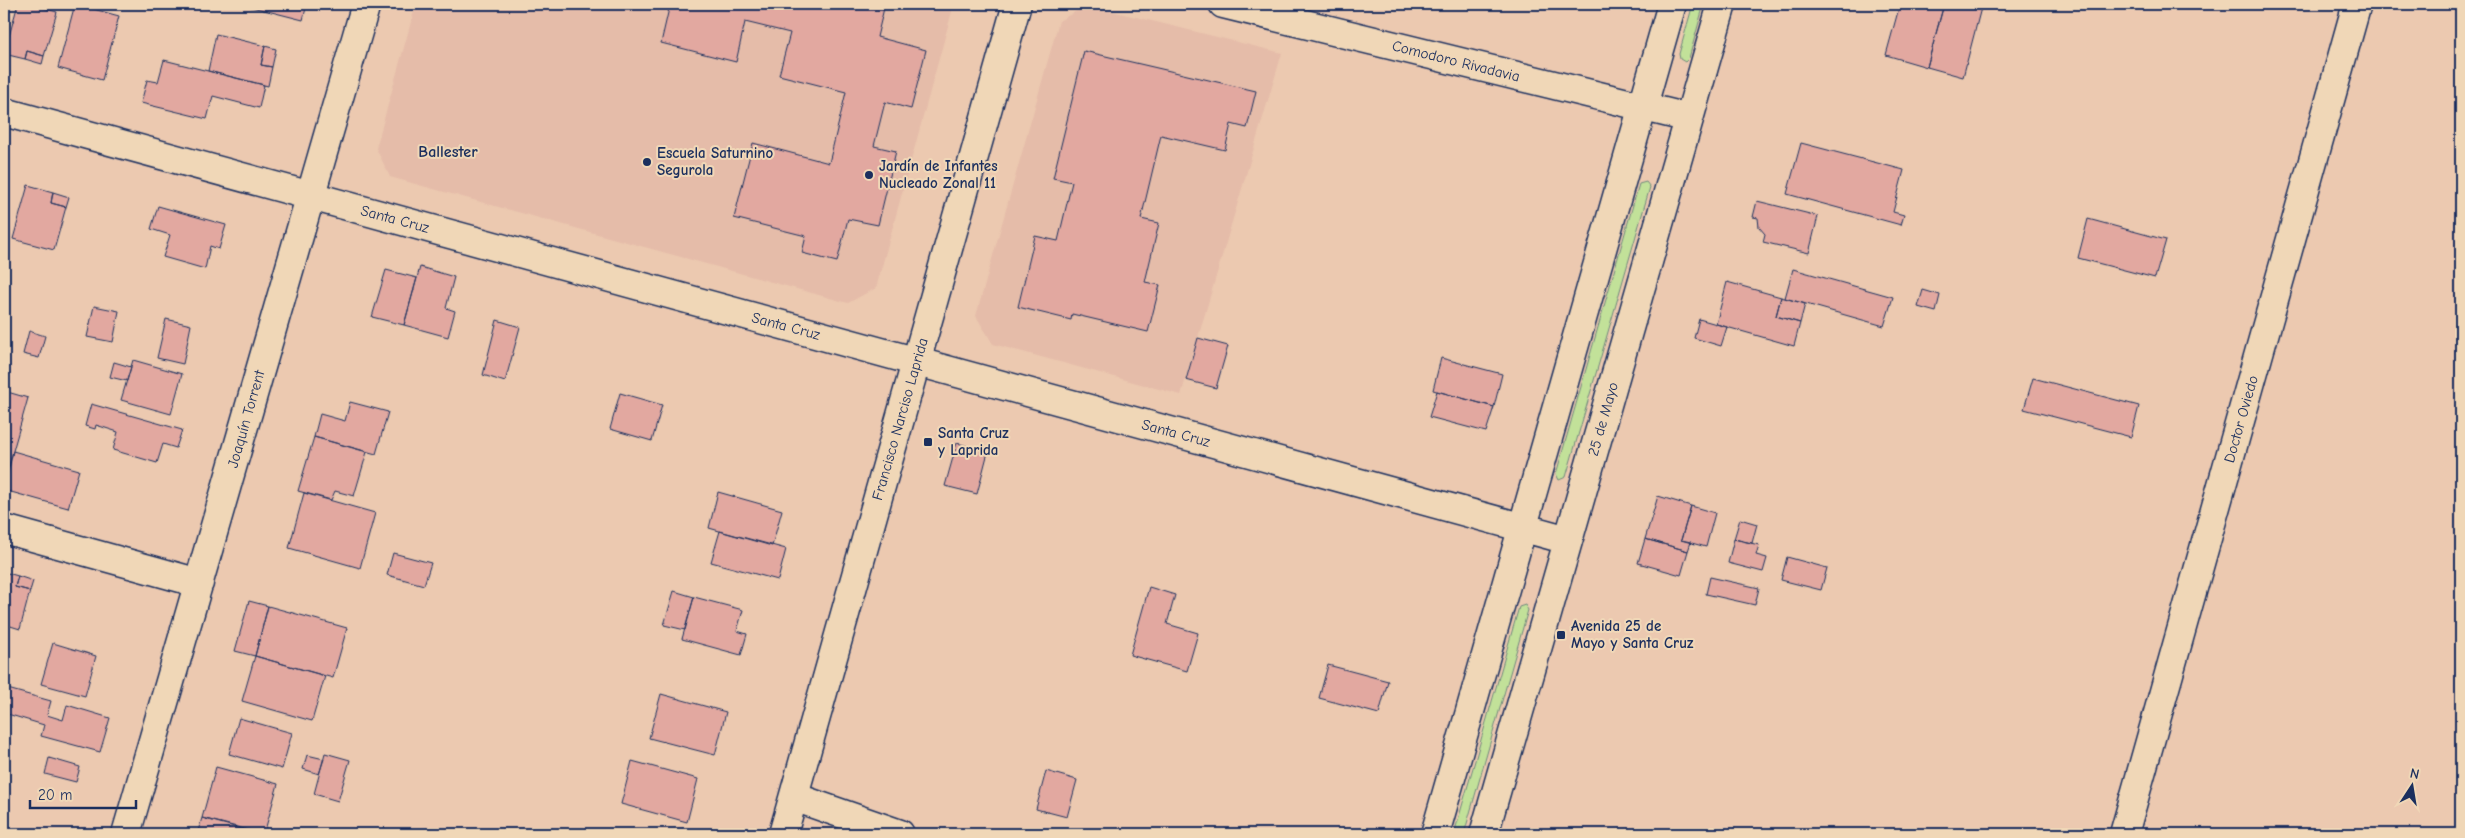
<svg xmlns="http://www.w3.org/2000/svg" width="2465" height="838" viewBox="0 0 2465 838" font-family="'Comic Neue',sans-serif">
<style>
.built{fill:#e5bca9}
.green{fill:#c2e199;stroke:#6e887c}
.building{fill:#e2a8a0;stroke:#1b2f5e}
.lines{fill:none;stroke-linecap:round;stroke-linejoin:round}
.minor-casing{stroke:#1b2f5e;stroke-width:31}
.minor{stroke:#f0d7b7;stroke-width:28}
.poi-dot{fill:#1b2f5e;stroke:#f0d7b7;stroke-width:2}
.labels{text-anchor:middle;dominant-baseline:central;stroke-width:4;stroke-linejoin:round;paint-order:stroke}
.street-label{font-size:15px;fill:#1b2f5e;stroke:#f0d7b7}
.poi-label{font-size:15px;font-weight:bold;fill:#1b2f5e;stroke:#f0d7b7;text-anchor:start}
.neighbourhood-label{font-size:16px;font-weight:bold;fill:#1b2f5e;stroke:#f0d7b7}
</style>
<rect width="100%" height="100%" fill="#ecc9b0"/>
<filter id="ink" filterUnits="userSpaceOnUse"><feTurbulence type="fractalNoise" baseFrequency=".02" numOctaves="2"/><feDisplacementMap in="SourceGraphic" scale="10" xChannelSelector="R" yChannelSelector="G"/><feConvolveMatrix kernelMatrix="1 2 1 2 8 2 1 2 1" color-interpolation-filters="sRGB"/></filter>
<g filter="url(#ink)">
<!-- built -->
<path class="built" d="M 416,4 L 954,4 L 876,288 L 848,303 L 390,177 L 376,148 Z
M 1087,5 L 1282,53 L 1181,395 L 993,344 L 976,316 L 1059,21 Z"/>
<!-- green -->
<path class="green" d="M 1693,4 L 1704,4 L 1689,58 L 1685,62 L 1680,59 L 1679,54 Z
M 1646,182 L 1650,187 L 1566,477 L 1559,480 L 1556,474 L 1639,184 Z
M 1525,605 L 1528,610 L 1464,834 L 1454,834 L 1519,607 Z"/>
<!-- building -->
<path class="building" d="M 18,4 L 29,4 L 57,12 L 44,56 L 27,51 L 25,59 L 4,54 Z
M 75,4 L 119,16 L 102,80 L 58,68 Z
M 240,4 L 307,4 L 303,20 Z
M 670,4 L 885,4 L 877,37 L 926,50 L 911,109 L 885,102 L 874,146 L 896,151 L 878,225 L 848,219 L 837,262 L 802,253 L 806,236 L 734,218 L 753,143 L 829,163 L 846,92 L 779,75 L 790,33 L 745,22 L 736,62 L 661,43 Z
M 1900,4 L 1944,4 L 1927,67 L 1886,55 Z
M 1944,4 L 1982,4 L 1963,77 L 1927,67 Z
M 216,34 L 265,46 L 261,65 L 272,67 L 268,86 L 208,71 Z
M 265,46 L 276,49 L 272,67 L 261,65 Z
M 27,51 L 44,56 L 42,64 L 25,59 Z
M 1084,51 L 1256,91 L 1247,128 L 1231,124 L 1225,150 L 1161,135 L 1141,219 L 1159,223 L 1145,282 L 1160,285 L 1148,332 L 1072,314 L 1071,320 L 1018,307 L 1035,236 L 1058,241 L 1072,182 L 1053,178 Z
M 164,60 L 264,85 L 259,108 L 213,96 L 207,119 L 141,103 L 147,80 L 158,82 Z
M 1801,143 L 1904,170 L 1893,212 L 1904,215 L 1901,225 L 1787,194 Z
M 4,179 L 8,180 L 4,195 Z
M 28,185 L 53,192 L 51,203 L 66,207 L 54,250 L 13,239 Z
M 53,192 L 69,197 L 66,207 L 51,203 Z
M 1757,201 L 1818,216 L 1809,253 L 1763,242 L 1765,234 L 1759,227 L 1758,218 L 1753,217 Z
M 158,206 L 226,225 L 219,249 L 210,246 L 205,269 L 163,257 L 170,235 L 151,229 Z
M 2088,219 L 2166,240 L 2155,278 L 2078,258 Z
M 420,267 L 454,277 L 446,308 L 455,311 L 448,337 L 404,325 Z
M 1793,269 L 1893,297 L 1884,326 L 1785,298 Z
M 386,270 L 417,278 L 404,325 L 372,317 Z
M 1727,282 L 1781,297 L 1776,316 L 1800,323 L 1794,346 L 1716,324 Z
M 1923,290 L 1940,295 L 1936,312 L 1918,307 Z
M 1781,297 L 1805,304 L 1800,323 L 1776,316 Z
M 94,306 L 119,311 L 113,342 L 87,337 Z
M 166,319 L 191,325 L 183,364 L 157,358 Z
M 1699,319 L 1727,327 L 1721,346 L 1694,338 Z
M 497,320 L 520,327 L 505,382 L 483,375 Z
M 29,331 L 45,336 L 39,358 L 23,354 Z
M 1198,338 L 1228,346 L 1216,388 L 1186,380 Z
M 1441,358 L 1502,374 L 1494,407 L 1433,390 Z
M 133,360 L 182,374 L 171,414 L 121,400 Z
M 114,362 L 131,367 L 127,381 L 110,377 Z
M 2033,378 L 2139,406 L 2131,437 L 2024,409 Z
M 4,391 L 28,398 L 5,479 L 4,479 Z
M 1437,391 L 1494,407 L 1486,432 L 1429,417 Z
M 620,393 L 662,405 L 652,441 L 610,429 Z
M 350,402 L 388,412 L 376,454 L 314,437 L 320,414 L 345,421 Z
M 91,404 L 182,430 L 176,448 L 163,444 L 157,463 L 113,450 L 118,432 L 96,425 L 95,429 L 85,426 Z
M 314,437 L 367,452 L 354,496 L 335,491 L 331,500 L 298,491 Z
M 957,443 L 988,452 L 977,494 L 945,486 Z
M 13,451 L 79,470 L 68,508 L 4,490 Z
M 718,492 L 782,510 L 772,546 L 709,528 Z
M 304,493 L 375,513 L 360,568 L 289,548 Z
M 1658,496 L 1691,506 L 1681,540 L 1691,542 L 1688,551 L 1645,539 Z
M 1691,506 L 1715,513 L 1706,547 L 1681,540 Z
M 1740,519 L 1757,524 L 1752,543 L 1734,539 Z
M 720,531 L 786,549 L 778,580 L 711,562 Z
M 1645,539 L 1688,551 L 1681,575 L 1638,563 Z
M 1734,539 L 1759,545 L 1756,555 L 1767,558 L 1763,572 L 1728,563 Z
M 393,553 L 431,563 L 424,585 L 387,575 Z
M 1787,557 L 1827,568 L 1821,590 L 1781,580 Z
M 4,572 L 18,576 L 15,587 L 30,591 L 20,629 L 4,624 Z
M 18,576 L 33,581 L 30,591 L 15,587 Z
M 1710,577 L 1759,588 L 1755,605 L 1706,594 Z
M 1149,587 L 1175,595 L 1167,624 L 1198,633 L 1187,671 L 1130,655 Z
M 674,591 L 694,597 L 685,630 L 664,625 Z
M 694,597 L 743,610 L 737,631 L 747,634 L 741,655 L 682,639 Z
M 249,601 L 268,606 L 255,656 L 235,651 Z
M 268,606 L 347,628 L 333,678 L 255,656 Z
M 53,643 L 96,656 L 85,696 L 41,684 Z
M 255,656 L 325,676 L 312,721 L 242,701 Z
M 1328,665 L 1388,681 L 1379,714 L 1319,698 Z
M 4,688 L 51,701 L 47,715 L 63,720 L 67,705 L 110,718 L 100,752 L 41,736 L 44,725 L 4,713 Z
M 661,694 L 726,712 L 715,755 L 649,738 Z
M 239,718 L 292,733 L 282,769 L 229,754 Z
M 325,753 L 350,760 L 338,801 L 314,794 Z
M 307,755 L 324,759 L 319,774 L 303,769 Z
M 49,758 L 80,767 L 76,782 L 45,774 Z
M 632,761 L 698,779 L 687,822 L 621,804 Z
M 216,767 L 278,784 L 264,834 L 202,818 Z
M 1046,771 L 1077,780 L 1067,817 L 1036,809 Z
M 202,818 L 245,830 L 244,834 L 197,834 Z"/>
<g class="lines">
<!-- minor casing -->
<g class="minor-casing">
<path id="minor" d="M 1223,4 L 1689,118
M 4,112 L 1568,540
M 4,529 L 199,583
M 794,797 L 900,834
M 126,834 L 366,4
M 783,834 L 1017,4
M 1435,834 L 1672,4
M 1484,834 L 1722,4
M 2124,834 L 2357,4"/>
</g>
<!-- minor -->
<use href="#minor" class="minor"/>
</g>
</g>
<!-- markers -->
<g class="poi-dot">
<circle cx="647" cy="162" r="5"/>
<circle cx="869" cy="175" r="5"/>
<rect x="923" y="437" width="10" height="10" rx="2.5"/>
<rect x="1556" y="630" width="10" height="10" rx="2.5"/>
</g>
<g class="labels">
<!-- street labels -->
<g class="street-label">
<text transform="translate(1456 61) rotate(14)">Comodoro Rivadavia</text>
<text transform="translate(395 219) rotate(15)">Santa Cruz</text>
<text transform="translate(786 326) rotate(15)">Santa Cruz</text>
<text transform="translate(246 419) rotate(-74)">Joaquín Torrent</text>
<text transform="translate(900 419) rotate(-74)">Francisco Narciso Laprida</text>
<text transform="translate(1603 419) rotate(-74)">25 de Mayo</text>
<text transform="translate(2241 419) rotate(-74)">Doctor Oviedo</text>
<text transform="translate(1176 433) rotate(15)">Santa Cruz</text>
</g>
<!-- poi labels -->
<g class="poi-label">
<text x="657" y="153">Escuela Saturnino<tspan x="657" dy="17">Segurola</tspan></text>
<text x="879" y="166">Jardín de Infantes<tspan x="879" dy="17">Nucleado Zonal 11</tspan></text>
<text x="938" y="433">Santa Cruz<tspan x="938" dy="17">y Laprida</tspan></text>
<text x="1571" y="626">Avenida 25 de<tspan x="1571" dy="17">Mayo y Santa Cruz</tspan></text>
</g>
<!-- neighbourhood labels -->
<g class="neighbourhood-label">
<text x="448" y="152">Ballester</text>
</g>
</g>
<!-- margin -->
<rect width="2465" height="838" fill="none" stroke="#f0d7b7" stroke-width="20"/>
<rect x="10" y="10" width="2445" height="818" fill="none" stroke="#1b2f5e" stroke-width="2" filter="url(#ink)"/>
<!-- north arrow -->
<g transform="translate(2412 786) rotate(12)" stroke="#f0d7b7" stroke-width="4" paint-order="stroke">
<path d="M0-4L9 19L0 12L-9 19Z" fill="#1b2f5e"/>
<text y="-8" font-size="14" font-weight="bold" text-anchor="middle" fill="#1b2f5e">N</text>
</g>
<!-- scale -->
<path d="M30 800v8h106v-8" fill="none" stroke="#1b2f5e" stroke-width="2.5"/>
<text x="38" y="800" font-size="15" fill="#1b2f5e" stroke="#f0d7b7" stroke-width="4" paint-order="stroke">20 m</text>
</svg>
